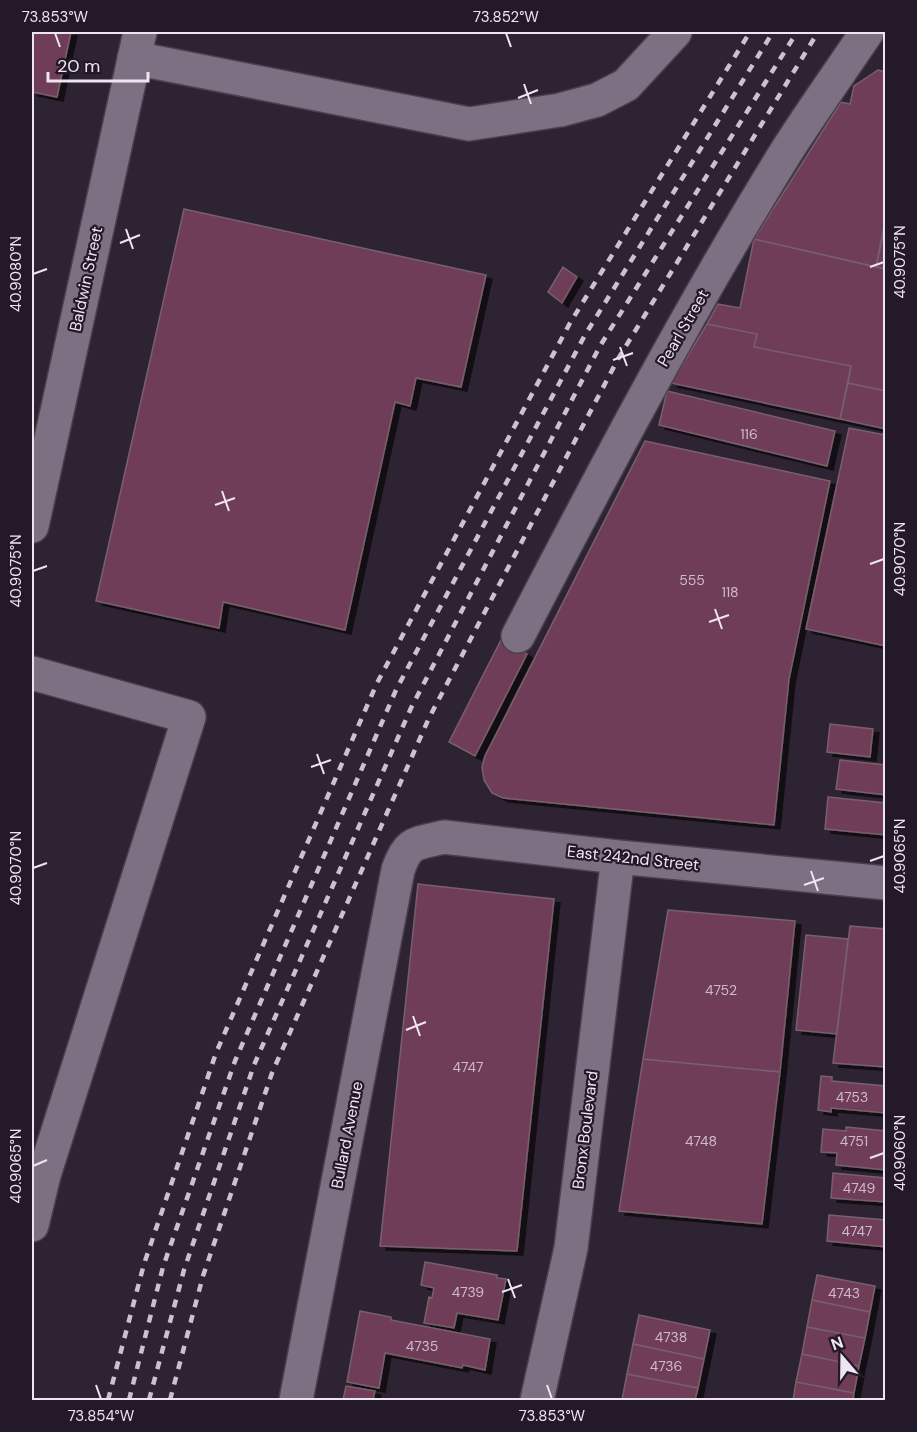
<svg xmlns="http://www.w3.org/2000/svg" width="917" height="1432" viewBox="0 0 917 1432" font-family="'DM Sans',sans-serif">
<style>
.building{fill:#703e58;stroke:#77606b;stroke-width:1.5;filter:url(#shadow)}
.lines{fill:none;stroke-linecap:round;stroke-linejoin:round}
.minor-casing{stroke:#4a404d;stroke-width:36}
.minor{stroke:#7e7083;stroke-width:33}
.rail{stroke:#cbc2ce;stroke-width:4.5;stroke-dasharray:8 8;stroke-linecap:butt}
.ticks{fill:none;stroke:#ede5f0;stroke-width:2}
.labels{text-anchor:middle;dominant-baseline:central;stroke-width:4.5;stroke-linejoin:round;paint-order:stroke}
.number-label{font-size:14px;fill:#cebbca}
.street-label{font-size:16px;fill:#ede5f0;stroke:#241929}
.neatline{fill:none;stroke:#ede5f0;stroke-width:2}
.ticks-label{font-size:15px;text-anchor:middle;fill:#ede5f0}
</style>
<defs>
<filter id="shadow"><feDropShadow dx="6" dy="4" stdDeviation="0" flood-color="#0009"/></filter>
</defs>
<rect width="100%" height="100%" fill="#2e2333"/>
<!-- building -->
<path class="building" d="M 32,32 L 71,32 L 57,97 L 32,92 Z
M 878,70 L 886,72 L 886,221 L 876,267 L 754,239 L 841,102 L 850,104 L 854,86 Z
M 184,209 L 486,275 L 461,387 L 416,378 L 410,406 L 395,402 L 345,630 L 223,602 L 219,628 L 96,601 Z
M 884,226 L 886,227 L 886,269 L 876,267 Z
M 754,239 L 886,269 L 886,391 L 848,383 L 851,366 L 754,347 L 757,334 L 707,324 L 718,304 L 740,308 Z
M 563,267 L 577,277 L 562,303 L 548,292 Z
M 707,324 L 757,334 L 754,347 L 851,366 L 840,419 L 671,383 Z
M 848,383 L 886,391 L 886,429 L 840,419 Z
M 667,391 L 835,431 L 827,466 L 659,425 Z
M 849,428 L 886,435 L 886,646 L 806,629 Z
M 645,441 L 830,481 L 789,679 L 774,825 L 503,798 L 492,793 L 484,780 L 482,767 L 485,756 Z
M 501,640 L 527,654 L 475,756 L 449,742 Z
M 830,724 L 873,729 L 870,757 L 827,752 Z
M 840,760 L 886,765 L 886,795 L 836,789 Z
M 828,797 L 886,803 L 886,835 L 825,829 Z
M 418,884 L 554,899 L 517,1251 L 380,1246 Z
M 668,910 L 795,921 L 780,1072 L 643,1059 Z
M 850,926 L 886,929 L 886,1067 L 833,1063 Z
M 806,935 L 848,939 L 837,1034 L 796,1030 Z
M 643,1059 L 780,1072 L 762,1224 L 619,1211 Z
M 821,1076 L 832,1077 L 832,1081 L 886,1086 L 886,1113 L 831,1108 L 831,1112 L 818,1110 Z
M 846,1127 L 886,1131 L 886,1170 L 836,1165 L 837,1153 L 821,1152 L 823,1129 L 846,1131 Z
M 833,1173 L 886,1178 L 886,1202 L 831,1198 Z
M 829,1215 L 886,1220 L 886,1247 L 827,1241 Z
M 425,1262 L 497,1275 L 497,1278 L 506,1279 L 498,1320 L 457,1313 L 454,1328 L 424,1323 L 429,1297 L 432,1298 L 434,1288 L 421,1285 Z
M 817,1275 L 875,1286 L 870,1312 L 812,1300 Z
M 812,1300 L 870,1312 L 865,1338 L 807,1327 Z
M 360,1311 L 391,1317 L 391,1320 L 490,1339 L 485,1370 L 463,1365 L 462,1368 L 385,1353 L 379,1388 L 347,1382 Z
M 639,1315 L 710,1330 L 704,1359 L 633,1344 Z
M 807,1327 L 865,1338 L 859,1366 L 802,1354 Z
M 633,1344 L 704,1359 L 698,1388 L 627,1374 Z
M 802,1354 L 859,1366 L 854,1393 L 796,1382 Z
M 627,1374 L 698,1388 L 695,1400 L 622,1400 Z
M 796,1382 L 854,1393 L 853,1400 L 793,1400 Z
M 346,1386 L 375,1391 L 373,1400 L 343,1400 Z"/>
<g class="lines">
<!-- minor casing -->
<g class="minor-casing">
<path id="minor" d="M 134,58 L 469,124 L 560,110 L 597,100 L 626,85 L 675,32
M 32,526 L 140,32
M 518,636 C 603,472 689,309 786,152 C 812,111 840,72 867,32
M 32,673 L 189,717 L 44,1175 L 32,1225
M 296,1400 L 398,870 C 408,841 415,844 444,837 L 618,857 L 886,883
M 537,1400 L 571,1248 L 618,857"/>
</g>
<!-- minor -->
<use href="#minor" class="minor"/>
<!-- rail -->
<path class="rail" d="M 108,1400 L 144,1264 L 216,1053 L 377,683 L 570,323 L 750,32
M 129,1400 L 163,1267 L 235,1061 L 396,690 L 585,335 L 773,32
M 149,1400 L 184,1270 L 254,1065 L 411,708 L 600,346 L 797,32
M 170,1400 L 203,1276 L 272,1073 L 429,718 L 618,359 L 818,32"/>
</g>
<!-- ticks -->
<path class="ticks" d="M 55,33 L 60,47M 506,33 L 511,47M 524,84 L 531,104M 518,98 L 538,90M 126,229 L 133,249M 120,243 L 140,235M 870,267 L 884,262M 33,274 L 47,269M 620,347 L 627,366M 613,360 L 633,353M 222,491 L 229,511M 215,505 L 235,498M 870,564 L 884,559M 33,571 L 47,566M 715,609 L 722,629M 709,622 L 729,615M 317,754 L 324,774M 311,767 L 331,760M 870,861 L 884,856M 33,868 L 47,863M 811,871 L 818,891M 804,885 L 824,878M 413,1016 L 420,1036M 406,1030 L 426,1022M 870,1158 L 884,1153M 33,1166 L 47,1160M 508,1279 L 515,1298M 502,1292 L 522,1285M 96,1385 L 101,1399M 547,1385 L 552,1399"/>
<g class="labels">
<!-- number labels -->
<g class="number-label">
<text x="749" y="434">116</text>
<text x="692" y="580">555</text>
<text x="730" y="592">118</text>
<text x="721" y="990">4752</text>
<text x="468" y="1067">4747</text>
<text x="852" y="1097">4753</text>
<text x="701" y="1141">4748</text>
<text x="854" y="1141">4751</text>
<text x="859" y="1188">4749</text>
<text x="857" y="1231">4747</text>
<text x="468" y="1292">4739</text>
<text x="844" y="1293">4743</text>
<text x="671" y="1337">4738</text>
<text x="422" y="1346">4735</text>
<text x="666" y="1366">4736</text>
</g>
<!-- street labels -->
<g class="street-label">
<text transform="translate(86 279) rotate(-78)">Baldwin Street</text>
<text transform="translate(683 328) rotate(-60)">Pearl Street</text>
<text transform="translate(633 858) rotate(6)">East 242nd Street</text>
<text transform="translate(585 1130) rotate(-83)">Bronx Boulevard</text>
<text transform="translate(347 1135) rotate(-79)">Bullard Avenue</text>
</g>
</g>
<!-- border -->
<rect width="917" height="1432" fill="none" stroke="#241929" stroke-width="66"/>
<!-- north arrow -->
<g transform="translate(842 1357) rotate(340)" stroke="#241929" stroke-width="4.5" paint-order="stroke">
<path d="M0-4.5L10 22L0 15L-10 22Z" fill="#ede5f0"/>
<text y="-9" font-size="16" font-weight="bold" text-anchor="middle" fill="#ede5f0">N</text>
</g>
<!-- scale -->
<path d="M48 72v9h100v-9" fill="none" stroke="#ede5f0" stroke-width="3"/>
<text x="57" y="72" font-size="18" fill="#ede5f0" stroke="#241929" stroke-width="4.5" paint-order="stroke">20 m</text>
<rect x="33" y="33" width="851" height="1366" class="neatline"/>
<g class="ticks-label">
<text x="55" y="22">73.853°W</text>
<text x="506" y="22">73.852°W</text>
<text transform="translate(900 262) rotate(-90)" y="5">40.9075°N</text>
<text transform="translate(16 274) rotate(-90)" y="5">40.9080°N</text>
<text transform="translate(900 559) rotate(-90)" y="5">40.9070°N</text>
<text transform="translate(16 571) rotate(-90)" y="5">40.9075°N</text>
<text transform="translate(900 856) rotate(-90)" y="5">40.9065°N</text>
<text transform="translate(16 868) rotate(-90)" y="5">40.9070°N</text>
<text transform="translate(900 1153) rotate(-90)" y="5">40.9060°N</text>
<text transform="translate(16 1166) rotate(-90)" y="5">40.9065°N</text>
<text x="101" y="1421">73.854°W</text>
<text x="552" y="1421">73.853°W</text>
</g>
</svg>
